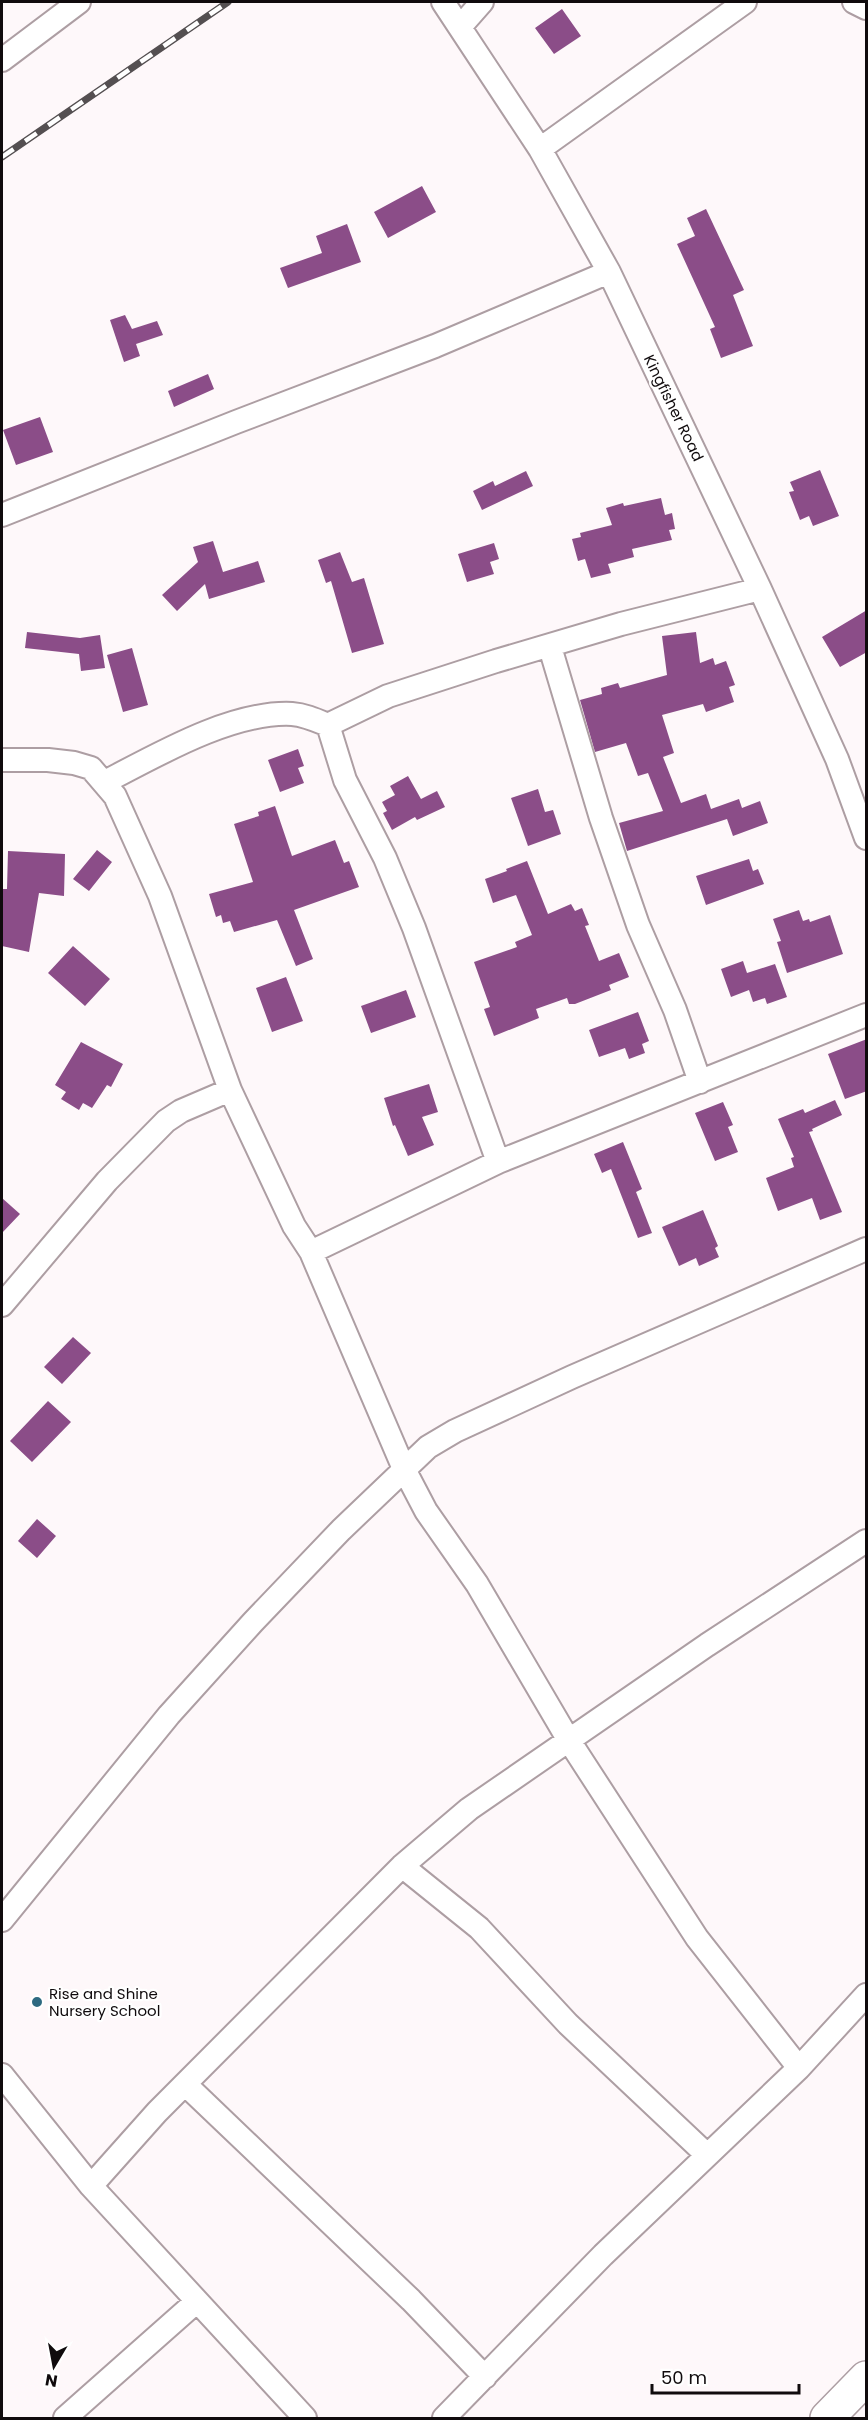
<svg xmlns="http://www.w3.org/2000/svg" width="868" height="2420" viewBox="0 0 868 2420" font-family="Poppins,sans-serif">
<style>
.building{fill:#8b4d88}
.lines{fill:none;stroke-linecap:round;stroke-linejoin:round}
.minor-casing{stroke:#ad9ea3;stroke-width:26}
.secondary-casing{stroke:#ad9ea3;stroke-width:36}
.minor{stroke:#fff;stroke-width:22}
.secondary{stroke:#fff;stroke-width:33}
.rail-casing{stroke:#544f51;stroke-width:7}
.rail{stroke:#fff;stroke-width:4.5;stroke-dasharray:14;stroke-linecap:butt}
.poi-dot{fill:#2e6a81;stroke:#fff;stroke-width:2}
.labels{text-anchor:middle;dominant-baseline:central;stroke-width:4.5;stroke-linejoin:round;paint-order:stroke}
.street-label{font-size:15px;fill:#100b0d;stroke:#fff}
.poi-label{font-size:15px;fill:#100b0d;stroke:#fff;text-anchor:start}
</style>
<rect width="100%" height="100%" fill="#fef8fa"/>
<!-- building -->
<path class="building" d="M 562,9 L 581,36 L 554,54 L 535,28 Z
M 422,186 L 436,212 L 388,238 L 374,212 Z
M 706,209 L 744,290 L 733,295 L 753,346 L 721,358 L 710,329 L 715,327 L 677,244 L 695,236 L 687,218 Z
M 347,224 L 361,262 L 288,288 L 280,268 L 322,253 L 316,236 Z
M 125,315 L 132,329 L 157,321 L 163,335 L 136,344 L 140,356 L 124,362 L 110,320 Z
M 208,374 L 214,389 L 174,407 L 168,391 Z
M 40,417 L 53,452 L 16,465 L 3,430 Z
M 820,470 L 839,516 L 813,526 L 809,516 L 800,520 L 789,492 L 794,491 L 790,482 Z
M 526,471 L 533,486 L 482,510 L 473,491 L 493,481 L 495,486 Z
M 661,498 L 665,515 L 672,513 L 675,529 L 669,530 L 672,540 L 632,549 L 634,557 L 608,564 L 611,573 L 591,578 L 585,559 L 578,561 L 572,539 L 581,537 L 580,533 L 612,525 L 606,508 L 623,503 L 624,506 Z
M 213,541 L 223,572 L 258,561 L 265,582 L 209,599 L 205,584 L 177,611 L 162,595 L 198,562 L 193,547 Z
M 494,543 L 499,559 L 490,562 L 494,574 L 467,582 L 458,554 Z
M 340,552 L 352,582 L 364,578 L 384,644 L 352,653 L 331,581 L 326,583 L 318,560 Z
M 867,610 L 867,652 L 840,667 L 822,637 Z
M 27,632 L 80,638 L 100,635 L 105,668 L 81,671 L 79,654 L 25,648 Z
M 696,632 L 700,663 L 713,658 L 715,665 L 726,661 L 735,685 L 729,687 L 734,702 L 706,712 L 703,704 L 662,715 L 674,753 L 663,757 L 681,803 L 706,794 L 711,809 L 739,799 L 742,808 L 760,801 L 768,823 L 733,836 L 727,819 L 627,851 L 619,823 L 663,811 L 648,773 L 638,776 L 626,743 L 595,752 L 580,700 L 602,694 L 601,688 L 618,683 L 620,688 L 667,675 L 662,636 Z
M 132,648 L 148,705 L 123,712 L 107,655 Z
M 298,749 L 304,766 L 298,768 L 304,783 L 280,792 L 268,760 Z
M 408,776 L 421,799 L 437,791 L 445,807 L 417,820 L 415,817 L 392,830 L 383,813 L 387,811 L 382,802 L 395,795 L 390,786 Z
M 538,789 L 545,812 L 553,810 L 561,834 L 528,846 L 511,798 Z
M 275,806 L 292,856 L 335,840 L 344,863 L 349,861 L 359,887 L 294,910 L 313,959 L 296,966 L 277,920 L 234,932 L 230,921 L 223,923 L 221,915 L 216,917 L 209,894 L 253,882 L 234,824 L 259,816 L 258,812 Z
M 97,850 L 112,862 L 89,891 L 73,879 Z
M 8,851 L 65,854 L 64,896 L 39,893 L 29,952 L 2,946 L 2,889 L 7,889 Z
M 749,859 L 753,871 L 758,869 L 764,884 L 706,905 L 696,876 Z
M 527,861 L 548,914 L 571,904 L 575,911 L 582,908 L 589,925 L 585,926 L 599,961 L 619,953 L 629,977 L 609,985 L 611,990 L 575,1004 L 569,1004 L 567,998 L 536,1009 L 539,1018 L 494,1036 L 484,1009 L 490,1007 L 474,962 L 517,947 L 515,942 L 532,935 L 516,895 L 493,903 L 485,879 L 507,871 L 506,869 Z
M 799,910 L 803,921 L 809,919 L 810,922 L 830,915 L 843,954 L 787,973 L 777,942 L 781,941 L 773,919 Z
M 73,946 L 110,979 L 85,1006 L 48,973 Z
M 743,961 L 747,973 L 775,964 L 787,997 L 767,1004 L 765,998 L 753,1002 L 749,990 L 731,997 L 721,969 Z
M 286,977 L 303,1021 L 272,1032 L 256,988 Z
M 406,990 L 416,1017 L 371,1033 L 361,1006 Z
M 638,1012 L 649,1041 L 642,1044 L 645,1053 L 629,1059 L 625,1048 L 599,1057 L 589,1030 Z
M 867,1039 L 867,1091 L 845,1099 L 828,1054 Z
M 81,1042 L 123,1064 L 111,1087 L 107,1085 L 92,1108 L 83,1103 L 79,1110 L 61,1099 L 66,1092 L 55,1085 Z
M 429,1084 L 438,1112 L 422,1117 L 434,1145 L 408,1156 L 395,1125 L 393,1126 L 384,1098 Z
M 835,1100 L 842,1115 L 812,1129 L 813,1131 L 809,1132 L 842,1212 L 820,1220 L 812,1198 L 778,1211 L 766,1178 L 794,1167 L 791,1158 L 794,1157 L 778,1119 L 803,1109 L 805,1113 Z
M 723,1102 L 733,1125 L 728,1127 L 738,1152 L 715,1161 L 695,1113 Z
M 623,1142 L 642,1189 L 636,1192 L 652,1233 L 638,1238 L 611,1169 L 602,1173 L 594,1154 Z
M 2,1198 L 20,1214 L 2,1233 Z
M 703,1210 L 718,1246 L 715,1248 L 719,1257 L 699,1266 L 696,1258 L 679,1266 L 662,1227 Z
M 73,1337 L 91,1353 L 62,1384 L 44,1367 Z
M 48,1401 L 71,1422 L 32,1462 L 10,1441 Z
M 37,1519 L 56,1536 L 37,1558 L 18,1541 Z"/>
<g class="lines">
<!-- minor casing -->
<g class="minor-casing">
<path id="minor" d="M 443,2 L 540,149 L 609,272 L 760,589 L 837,759 L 866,838
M 854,2 L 866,8
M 460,27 L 482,2
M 2,60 L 79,2
M 540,149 L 745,2
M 2,515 L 236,422 L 435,346 L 609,272
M 550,647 L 601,818 L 638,925 L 675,1010 L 700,1082
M 2,760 L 48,760 L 74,763 L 91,768 L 115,796 L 160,896 L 230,1090 L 294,1226 L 311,1252 L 404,1469 L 426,1511 L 477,1584 L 568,1739 L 697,1938 L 799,2068
M 105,782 C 157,755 232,711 292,714 C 305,715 316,720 328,725
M 498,1162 L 414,928 L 385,858 L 345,780 L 328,725 L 388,696 L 496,661 L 621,624 L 760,589
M 311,1252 L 498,1162 L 866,1015
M 2,1305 L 107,1181 L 166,1121 L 181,1111 L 230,1090
M 402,1866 L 479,1928 L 568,2024 L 707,2155
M 2,1920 L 169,1715 L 253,1622 L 341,1530 L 428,1447 L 455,1431 L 572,1377 L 866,1249
M 2,2075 L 91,2186 L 305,2418
M 186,2085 L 411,2300 L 485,2377
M 91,2186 L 157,2112 L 402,1866 L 469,1809 L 707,1645 L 866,1541
M 65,2418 L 196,2302
M 444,2418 L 603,2255 L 799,2068 L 866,1995"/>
</g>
<!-- secondary casing -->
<g class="secondary-casing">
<path id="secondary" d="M 827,2418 L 866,2378"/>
</g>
<!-- minor -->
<use href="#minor" class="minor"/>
<!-- secondary -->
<use href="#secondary" class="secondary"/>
<!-- rail casing -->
<g class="rail-casing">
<path id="rail" d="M 2,157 L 228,2"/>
</g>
<!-- rail -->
<use href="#rail" class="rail"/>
</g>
<!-- markers -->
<circle class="poi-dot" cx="37" cy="2002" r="6"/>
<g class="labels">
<!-- street labels -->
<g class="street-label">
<text transform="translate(674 408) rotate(64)">Kingfisher Road</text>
</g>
<!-- poi labels -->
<g class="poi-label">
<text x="49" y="1993">Rise and Shine<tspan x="49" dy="17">Nursery School</tspan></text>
</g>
</g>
<!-- border -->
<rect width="868" height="2420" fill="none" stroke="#100b0d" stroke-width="6"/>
<!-- north arrow -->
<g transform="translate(54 2366) rotate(190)" stroke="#ffffff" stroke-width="4.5" paint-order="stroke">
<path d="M0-4.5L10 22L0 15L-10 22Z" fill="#100b0d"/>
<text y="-9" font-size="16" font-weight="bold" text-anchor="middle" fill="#100b0d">N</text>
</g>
<!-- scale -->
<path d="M652 2384v9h147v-9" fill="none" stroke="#100b0d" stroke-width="3"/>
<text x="661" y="2384" font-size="18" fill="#100b0d" stroke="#ffffff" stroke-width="4.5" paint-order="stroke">50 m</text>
</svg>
